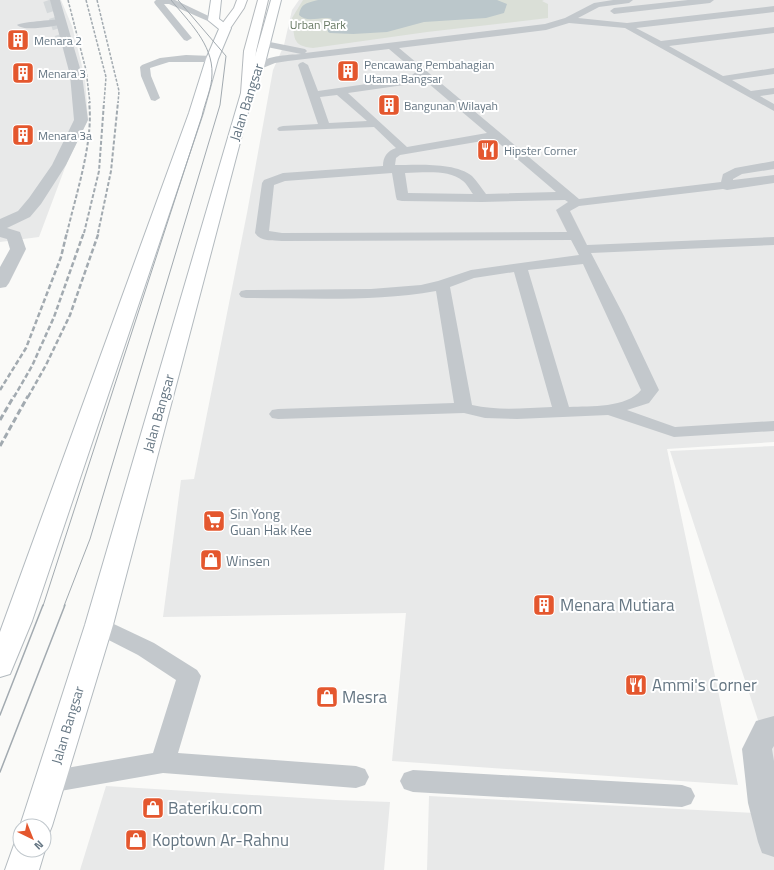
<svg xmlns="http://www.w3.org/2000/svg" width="774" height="870" viewBox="0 0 774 870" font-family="'Titillium Web',sans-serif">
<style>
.built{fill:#e8e9e9}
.green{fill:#dadfd7}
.water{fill:#bbc7cb}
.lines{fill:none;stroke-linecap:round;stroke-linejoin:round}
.street-tunnel{stroke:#d5d9db;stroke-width:12;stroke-dasharray:12 6;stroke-linecap:butt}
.secondary-casing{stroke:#b3babf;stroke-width:2}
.highway-casing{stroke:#b4b9bd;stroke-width:2}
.lane{fill:#c3c8cc;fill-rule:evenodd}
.street{fill:#c3c8cc;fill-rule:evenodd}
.secondary{fill:#fff;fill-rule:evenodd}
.highway{fill:#fff;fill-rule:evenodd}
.tram-far1{stroke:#a2aab0;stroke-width:1}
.tram{stroke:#a2aab0;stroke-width:1.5}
.rail-far3{stroke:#a2aab0;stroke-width:1.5;stroke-dasharray:3 1.5;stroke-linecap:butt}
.rail-far2{stroke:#a2aab0;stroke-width:2;stroke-dasharray:4 2;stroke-linecap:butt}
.rail-far1{stroke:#a2aab0;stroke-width:2.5;stroke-dasharray:5 2.5;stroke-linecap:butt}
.rail{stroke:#a2aab0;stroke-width:3;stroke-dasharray:6 3;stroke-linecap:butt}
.labels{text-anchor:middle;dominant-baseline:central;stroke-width:4;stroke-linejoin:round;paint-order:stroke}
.far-park-label{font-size:12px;fill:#687a64;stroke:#fff}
.far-poi-label{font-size:12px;fill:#657683;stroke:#fff;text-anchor:start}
.street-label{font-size:14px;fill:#657683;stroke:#fff}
.poi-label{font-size:14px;fill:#657683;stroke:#fff;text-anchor:start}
.near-poi-label{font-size:17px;fill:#657683;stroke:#fff;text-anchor:start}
</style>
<rect width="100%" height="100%" fill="#fafaf8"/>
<!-- built -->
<path class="built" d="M 0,0 L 61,0 L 72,26 L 85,78 L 88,119 L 66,165 L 39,237 L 0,242 Z
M 299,0 L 774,0 L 774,442 L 667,449 L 738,785 L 392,761 L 406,613 L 163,617 L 181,480 L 194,479 L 247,213 L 273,70 L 284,45 L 292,10 Z
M 774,446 L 774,769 L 670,451 Z
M 106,786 L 336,800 L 390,802 L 384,870 L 80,870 Z
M 429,796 L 774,814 L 774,870 L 427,870 Z"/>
<!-- green -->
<path class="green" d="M 303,0 L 544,0 L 542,1 L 548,4 L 548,18 L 427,32 L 313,48 C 291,46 295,37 292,18 Z"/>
<!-- water -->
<path class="water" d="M 318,0 L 497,0 L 507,4 L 504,13 L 486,18 L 424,22 L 387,32 L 353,34 L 330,33 L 328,32 L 327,24 L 332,19 C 322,15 308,24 299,15 C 301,3 307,3 318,0 Z"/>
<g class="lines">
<!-- street-tunnel -->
<path class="street-tunnel" d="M 49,0 L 63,42"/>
<!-- secondary casing -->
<g class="secondary-casing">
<path id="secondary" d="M 211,0 L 221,0 L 219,19 L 231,28 L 218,59 L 203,113 L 32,621 L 10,674 L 0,677 L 0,632 L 189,113 L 206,59 L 219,29 L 208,20 Z
M 271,0 L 281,0 L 264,67 L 253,93 L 113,625 L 52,826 L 48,836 L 44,838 L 44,826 L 20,826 L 85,625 L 241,93 L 252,67 Z
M 20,838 L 20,850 L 44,850 L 44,849 L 45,850 L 39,870 L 5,870 L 16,839 Z"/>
</g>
<!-- highway casing -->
<g class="highway-casing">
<path id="highway" d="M 237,0 L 247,0 L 244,8 L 229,30 L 221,30 L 219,28 L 234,8 Z
M 258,0 L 268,0 L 256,51 L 253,93 L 252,96 L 242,96 L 241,93 L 244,51 Z"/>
</g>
<!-- lane -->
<path class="lane" d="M 156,0 L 175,0 L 217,20 L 213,23 L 210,22 L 169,4 L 164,4 L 192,38 L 187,41 L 184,40 L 155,4 L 154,2 Z
M 613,0 L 633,0 L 629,3 L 599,7 L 578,18 L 627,23 L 774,6 L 774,12 L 636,28 L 661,41 L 774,27 L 774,33 L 669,46 L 723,76 L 774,68 L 774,74 L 732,80 L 751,91 L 774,88 L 774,94 L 760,96 L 774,104 L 774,111 L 625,28 L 569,23 L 546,30 L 399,48 L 579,199 L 721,182 L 723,174 L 735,168 L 774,161 L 774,169 L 742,174 L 733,179 L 733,180 L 774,175 L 774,183 L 727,190 L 723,189 L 579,206 L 570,211 L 587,245 L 774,237 L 774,245 L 591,253 L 624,316 L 659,390 L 649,403 L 627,410 L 675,427 L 774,421 L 774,431 L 674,437 L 608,415 L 517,419 L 485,418 L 464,413 L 278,419 L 272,418 L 269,414 L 272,410 L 278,409 L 454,403 L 436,291 C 374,302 309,298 246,298 L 241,297 L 239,294 L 241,291 L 246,290 L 371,289 L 421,285 L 438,281 L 471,270 L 579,255 L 571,240 L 282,241 C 272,240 261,242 255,233 L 262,183 L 264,180 L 283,173 L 383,166 C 383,157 387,151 396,148 L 374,127 L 279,131 L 277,129 L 279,127 L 283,126 L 318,124 L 298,65 L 300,63 L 303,62 L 308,65 L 318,91 L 408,78 L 416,72 L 389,49 L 288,61 L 275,63 L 258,70 L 253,67 C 263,56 286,55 301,54 L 262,46 L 260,44 L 262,42 L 265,41 L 305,49 L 307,51 L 305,53 L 545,24 L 565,18 L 594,3 ZM 422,78 L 487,133 L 407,147 L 348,93 L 411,84 ZM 337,95 L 367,121 L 329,123 L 320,97 ZM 494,139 L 556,192 L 486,194 C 482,189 477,181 472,176 C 455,162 417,165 395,165 L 396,158 L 400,155 ZM 392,173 L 396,197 L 397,200 L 402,201 L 482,202 L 565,200 L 568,202 L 556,210 L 567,232 L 282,233 L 269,231 L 274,185 L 285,181 ZM 405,173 C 423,173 448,169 463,181 C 467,184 470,190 473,194 L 408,193 ZM 583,264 L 641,390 C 627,408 590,406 569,407 L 528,270 ZM 514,272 L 552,407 C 525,408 498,411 472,405 L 450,287 L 474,278 Z
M 688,0 L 714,0 L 710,3 L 614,14 L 610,11 L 614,8 Z
M 61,19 L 65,22 L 64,24 C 54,26 24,32 17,25 C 20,22 53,20 61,19 Z
M 186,55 L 212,56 L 217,59 L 212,62 L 169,62 L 150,68 L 151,76 L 160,98 L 155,101 L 151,100 L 141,76 L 140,67 L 142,65 L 160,58 Z
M 99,617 L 154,643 L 197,670 L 201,676 L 178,753 L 356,766 L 365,769 L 369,777 L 365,785 L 356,788 L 163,773 L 49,793 L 40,790 L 36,782 L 40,774 L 49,771 L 153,753 L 176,680 L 138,655 L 91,631 L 88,625 L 91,619 Z
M 413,770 L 682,785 L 691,788 L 695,796 L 691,804 L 682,807 L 413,792 L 404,789 L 400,781 L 404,773 Z"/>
<!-- street -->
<path class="street" d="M 50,0 L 60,0 L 82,75 L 88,120 L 66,165 L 41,204 L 30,217 L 7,228 L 20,232 L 26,249 L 9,283 L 6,287 L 0,288 L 0,267 L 10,249 L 7,239 L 0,237 L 0,219 L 18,211 L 29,198 L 52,165 L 74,120 L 70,75 Z
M 774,716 L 774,746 L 772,749 L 774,761 L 774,857 L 762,853 L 758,842 L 748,803 L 742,749 L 756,721 Z"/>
<!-- secondary -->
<use href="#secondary" class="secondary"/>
<!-- highway -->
<use href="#highway" class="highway"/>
<!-- tram-far1 -->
<path class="tram-far1" d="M 43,606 L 202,116 C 205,102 212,88 212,74 C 213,44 188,21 171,0
M 64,606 L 90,539 L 220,105 L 226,56 L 178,0"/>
<!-- tram -->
<path class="tram" d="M 0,715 L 43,605
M 0,772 L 65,605"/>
<!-- rail-far3 -->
<path class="rail-far3" d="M 68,0 L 86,70 L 90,103
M 86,0 L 106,77 L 104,103
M 97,0 L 119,91 L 118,103"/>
<!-- rail-far2 -->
<path class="rail-far2" d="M 67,233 C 76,194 94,141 89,102
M 84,233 L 99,171 L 104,102
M 98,233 L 111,171 L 118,102"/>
<!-- rail-far1 -->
<path class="rail-far1" d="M 0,390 L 26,348 L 61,257 L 67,232
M 14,397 L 32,366 L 54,317 L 84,232
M 28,397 L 46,365 L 70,315 L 99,232"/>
<!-- rail -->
<path class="rail" d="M 0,420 L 14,396
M 0,446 L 28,396"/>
</g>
<!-- icons -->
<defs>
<g id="building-square" transform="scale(1.15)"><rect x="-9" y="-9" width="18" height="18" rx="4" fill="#e4572e" stroke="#fff"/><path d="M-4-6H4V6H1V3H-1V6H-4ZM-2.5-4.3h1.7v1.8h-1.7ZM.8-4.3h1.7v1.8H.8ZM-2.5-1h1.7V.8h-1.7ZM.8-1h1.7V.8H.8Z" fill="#fff"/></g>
<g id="restaurant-square" transform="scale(1.15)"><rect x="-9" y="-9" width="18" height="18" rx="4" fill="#e4572e" stroke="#fff"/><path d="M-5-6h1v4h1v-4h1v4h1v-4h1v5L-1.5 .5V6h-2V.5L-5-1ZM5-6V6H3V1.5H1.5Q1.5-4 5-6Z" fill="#fff"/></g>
<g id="supermarket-square" transform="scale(1.15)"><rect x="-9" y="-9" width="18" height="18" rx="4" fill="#e4572e" stroke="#fff"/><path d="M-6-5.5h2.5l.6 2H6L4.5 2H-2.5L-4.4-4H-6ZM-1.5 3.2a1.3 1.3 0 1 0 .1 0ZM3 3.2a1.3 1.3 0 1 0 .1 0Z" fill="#fff"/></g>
<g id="shop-square" transform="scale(1.15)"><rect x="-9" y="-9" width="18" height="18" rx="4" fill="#e4572e" stroke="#fff"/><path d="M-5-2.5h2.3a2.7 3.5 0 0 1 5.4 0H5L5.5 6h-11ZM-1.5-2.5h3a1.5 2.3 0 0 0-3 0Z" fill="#fff"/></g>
</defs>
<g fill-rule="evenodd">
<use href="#building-square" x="18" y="40"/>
<use href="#building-square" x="348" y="71"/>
<use href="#building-square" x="23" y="73"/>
<use href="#building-square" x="389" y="105"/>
<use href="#building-square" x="23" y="135"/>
<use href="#restaurant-square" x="488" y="150"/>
<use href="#supermarket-square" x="214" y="521"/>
<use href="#shop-square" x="211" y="560"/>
<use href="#building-square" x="544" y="605"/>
<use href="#restaurant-square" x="636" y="685"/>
<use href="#shop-square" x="327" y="697"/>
<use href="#shop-square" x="153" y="808"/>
<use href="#shop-square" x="136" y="840"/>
</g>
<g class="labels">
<!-- far-park labels -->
<g class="far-park-label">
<text x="318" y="24">Urban Park</text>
</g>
<!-- far-poi labels -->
<g class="far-poi-label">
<text x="34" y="40">Menara 2</text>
<text x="364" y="64">Pencawang Pembahagian<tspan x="364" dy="14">Utama Bangsar</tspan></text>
<text x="38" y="73">Menara 3</text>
<text x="404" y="105">Bangunan Wilayah</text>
<text x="38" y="135">Menara 3a</text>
<text x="504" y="150">Hipster Corner</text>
</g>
<!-- street labels -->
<g class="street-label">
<text transform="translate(246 102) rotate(-72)">Jalan Bangsar</text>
<text transform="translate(158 413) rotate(-74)">Jalan Bangsar</text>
<text transform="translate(67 725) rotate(-73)">Jalan Bangsar</text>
</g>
<!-- poi labels -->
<g class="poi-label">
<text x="230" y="513">Sin Yong<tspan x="230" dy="16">Guan Hak Kee</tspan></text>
<text x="226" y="560">Winsen</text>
</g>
<!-- near-poi labels -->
<g class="near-poi-label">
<text x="560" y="605">Menara Mutiara</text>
<text x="652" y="685">Ammi's Corner</text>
<text x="342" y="697">Mesra</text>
<text x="168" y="808">Bateriku.com</text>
<text x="152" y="840">Koptown Ar-Rahnu</text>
</g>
</g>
<!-- north arrow -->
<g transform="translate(32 838) rotate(137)"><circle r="19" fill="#ffffff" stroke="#c1c8cd"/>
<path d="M0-3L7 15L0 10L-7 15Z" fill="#e4572e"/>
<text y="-6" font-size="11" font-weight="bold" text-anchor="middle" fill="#657683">N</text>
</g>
</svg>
